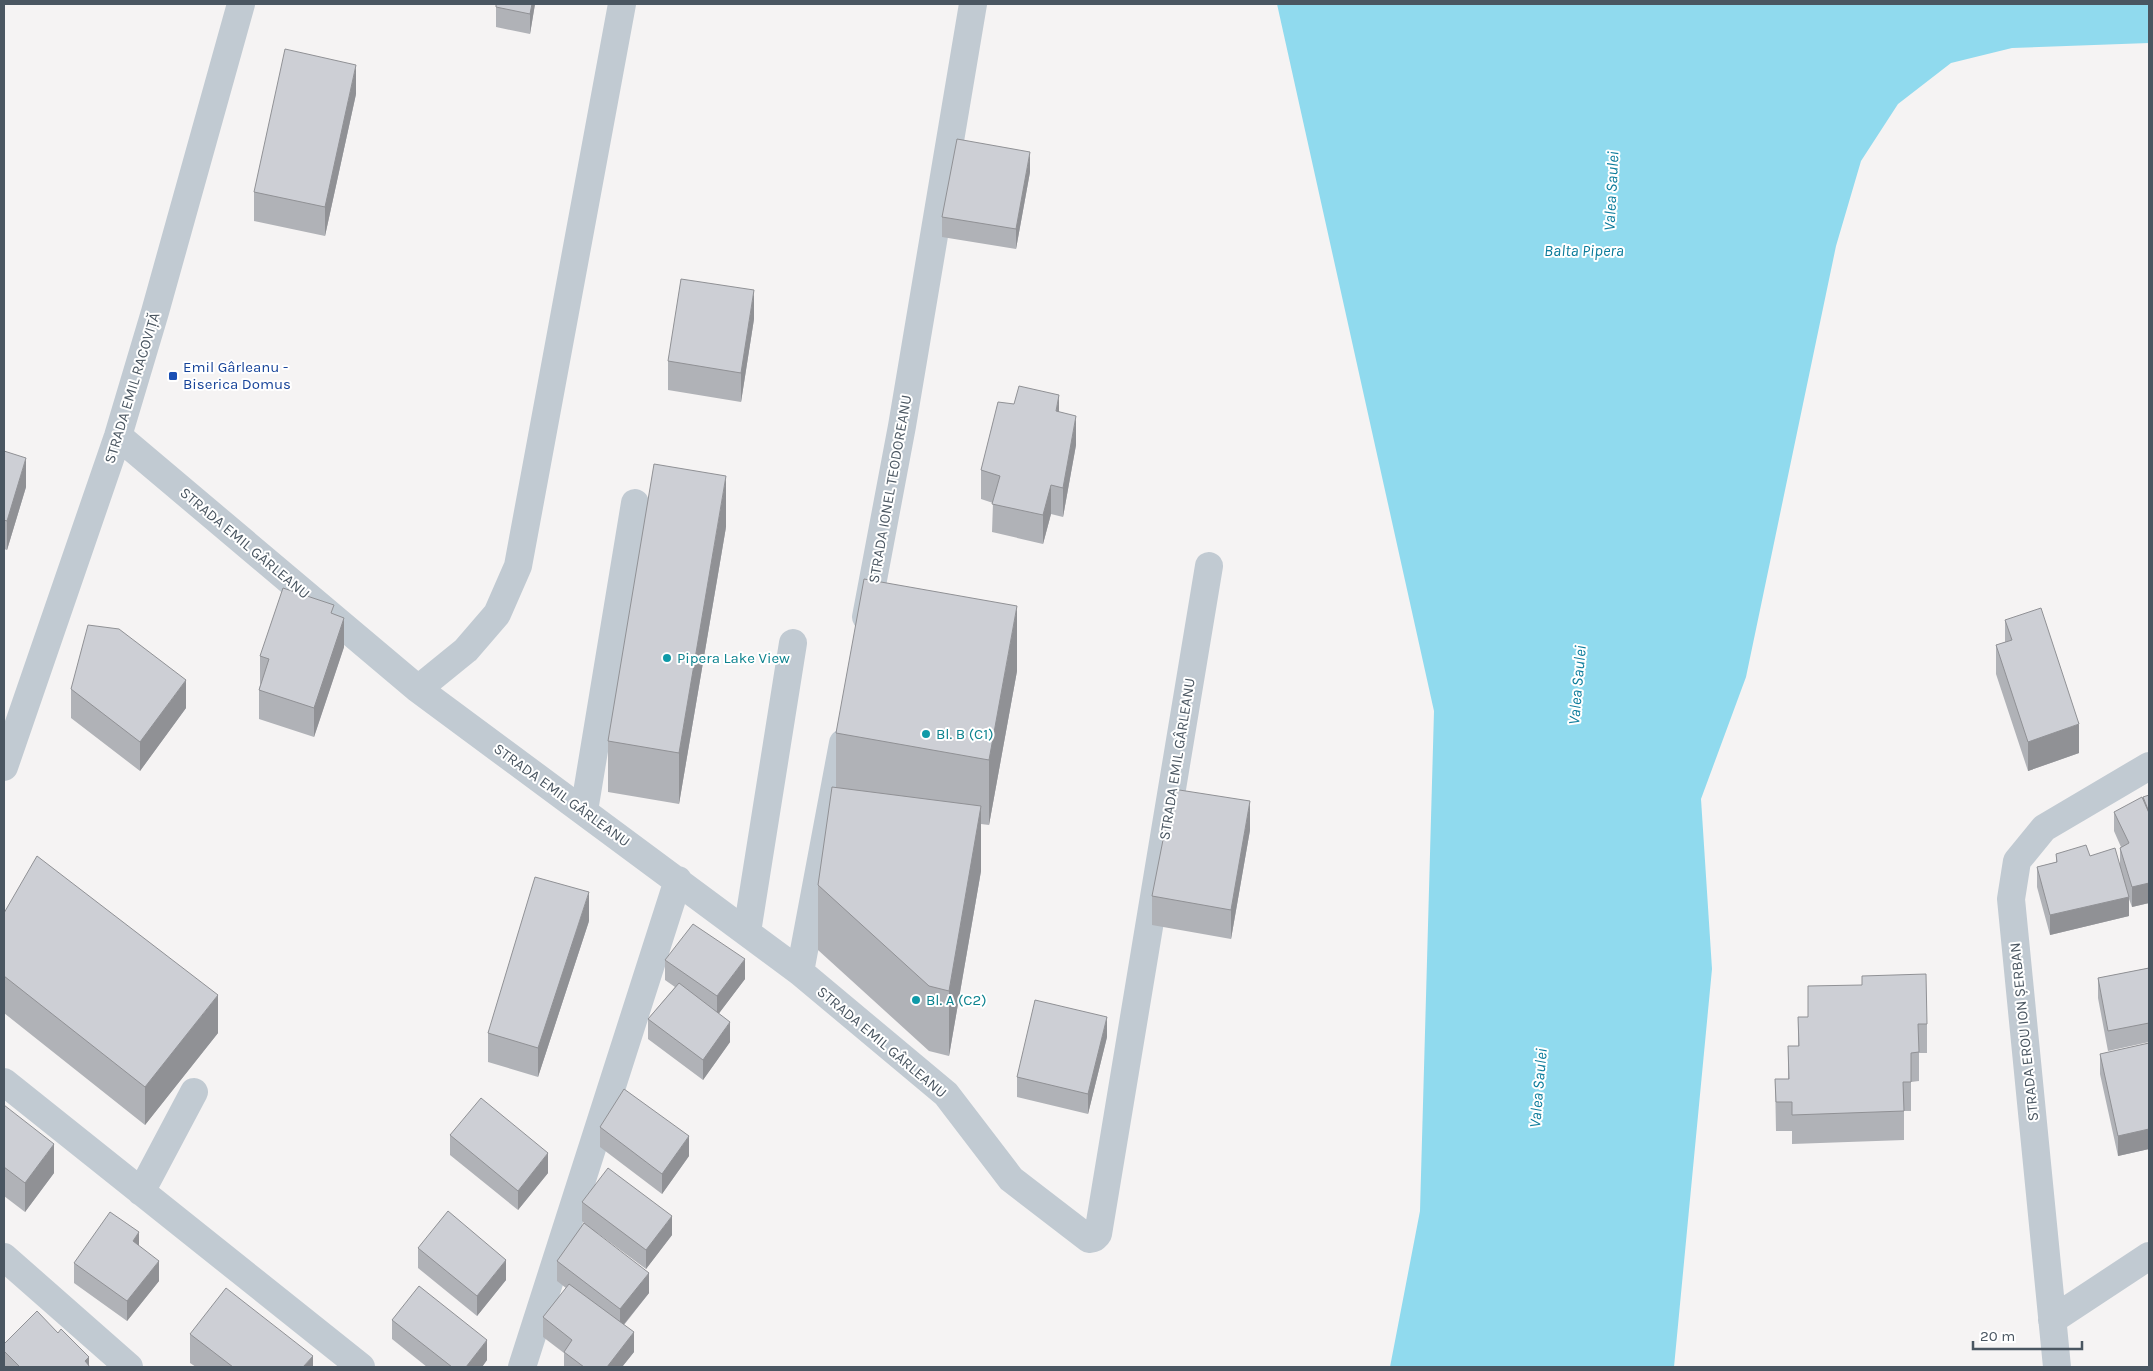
<svg xmlns="http://www.w3.org/2000/svg" width="2153" height="1371" viewBox="0 0 2153 1371" font-family="Karla,sans-serif">
<style>
.water{fill:#90daee}
.lines{fill:none;stroke-linecap:round;stroke-linejoin:round}
.minor{stroke:#c1cad2;stroke-width:28}
.wall{fill:#b0b2b7}
.shaded-wall{fill:#909195}
.building{fill:#cdcfd5;stroke:#909195}
.transit-dot{fill:#1a4fb4;stroke:#fff;stroke-width:2}
.culture-dot{fill:#0f9aa8;stroke:#fff;stroke-width:2}
.labels{text-anchor:middle;dominant-baseline:central;stroke-width:4;stroke-linejoin:round;paint-order:stroke}
.transit-label{font-size:15px;fill:#164399;stroke:#fff;text-anchor:start}
.street-label{font-size:15px;fill:#4a5661;stroke:#fff}
.culture-label{font-size:15px;fill:#0d838f;stroke:#fff;text-anchor:start}
.water-label{font-size:16px;font-style:italic;fill:#0c7c9b;stroke:#fff}
</style>
<rect width="100%" height="100%" fill="#f5f3f3"/>
<!-- water -->
<path class="water" d="M 1277,4 L 2149,4 L 2149,43 L 2012,48 L 1951,63 L 1898,104 L 1861,161 L 1836,246 L 1746,677 L 1701,799 L 1712,969 L 1674,1367 L 1390,1367 L 1420,1211 L 1434,711 Z"/>
<g class="lines">
<!-- minor -->
<path class="minor" d="M 118,436 L 418,689 L 800,972 L 946,1094 L 1011,1179 L 1089,1239 L 1094,1238 L 1098,1234 L 1209,566
M 866,617 L 902,426 L 973,4
M 418,689 L 466,650 L 497,614 L 518,566 L 622,4
M 4,767 L 118,436 L 155,312 L 241,4
M 584,811 L 635,503
M 747,932 L 793,643
M 800,972 L 843,743
M 4,1082 L 361,1367
M 141,1192 L 194,1092
M 4,1257 L 129,1367
M 2052,1320 L 2149,1256
M 522,1367 L 678,880
M 2057,1367 L 2011,899 L 2017,861 L 2044,828 L 2149,766"/>
</g>
<!-- wall -->
<path class="wall" d="M 535,4 L 530,34 L 496,27 L 496,7 Z
M 356,94 L 325,236 L 254,221 L 254,192 Z
M 1030,172 L 1016,249 L 942,237 L 942,217 Z
M 754,319 L 741,402 L 668,390 L 668,361 Z
M 1059,412 L 1076,445 L 1063,517 L 1051,514 L 1043,544 L 992,532 L 993,503 L 981,499 L 981,470 Z
M 4,451 L 26,487 L 7,550 L 4,549 Z
M 726,527 L 679,804 L 608,792 L 608,741 Z
M 334,614 L 344,647 L 314,737 L 259,719 L 259,690 L 260,685 L 260,656 Z
M 2005,620 L 2079,753 L 2028,771 L 1996,674 L 1996,645 L 2005,642 Z
M 1017,671 L 989,825 L 981,824 L 981,871 L 949,1056 L 929,1051 L 818,950 L 818,885 L 836,788 L 836,733 Z
M 71,689 L 186,708 L 140,771 L 71,718 Z
M 2149,795 L 2149,903 L 2132,907 L 2129,899 L 2129,916 L 2050,935 L 2037,887 L 2037,867 L 2056,862 L 2056,854 L 2090,856 L 2120,865 L 2120,848 L 2121,847 L 2114,831 L 2114,812 L 2143,799 Z
M 1250,830 L 1231,939 L 1152,925 L 1152,896 Z
M 4,913 L 218,1033 L 145,1125 L 4,1013 Z
M 589,921 L 538,1077 L 488,1062 L 488,1033 Z
M 665,960 L 745,979 L 719,1013 L 730,1042 L 703,1080 L 648,1039 L 648,1019 L 675,987 L 665,980 Z
M 2149,968 L 2149,1042 L 2108,1051 L 2098,998 L 2098,978 Z
M 1808,986 L 1927,1024 L 1927,1053 L 1919,1053 L 1919,1081 L 1911,1082 L 1911,1111 L 1904,1111 L 1904,1140 L 1792,1144 L 1792,1131 L 1776,1131 L 1775,1079 L 1788,1079 L 1788,1046 L 1798,1046 L 1798,1017 L 1808,1017 Z
M 1107,1037 L 1088,1114 L 1017,1097 L 1017,1077 Z
M 2149,1043 L 2149,1149 L 2118,1156 L 2100,1074 L 2100,1054 Z
M 4,1105 L 54,1173 L 25,1212 L 4,1196 Z
M 600,1127 L 689,1156 L 662,1194 L 600,1147 Z
M 450,1135 L 548,1173 L 518,1210 L 450,1155 Z
M 582,1202 L 672,1235 L 646,1269 L 596,1232 L 649,1293 L 624,1325 L 634,1352 L 622,1367 L 564,1367 L 564,1353 L 543,1337 L 543,1317 L 566,1288 L 557,1281 L 557,1261 L 584,1223 L 582,1221 Z
M 418,1248 L 506,1280 L 477,1316 L 418,1268 Z
M 74,1263 L 159,1281 L 127,1321 L 74,1283 Z
M 392,1320 L 487,1360 L 482,1367 L 427,1367 L 392,1339 Z
M 190,1334 L 313,1367 L 196,1367 L 190,1363 Z
M 4,1344 L 89,1366 L 90,1367 L 4,1367 Z"/>
<!-- shaded-wall -->
<path class="shaded-wall" d="M 532,4 L 535,4 L 530,34 L 530,14 Z
M 356,65 L 356,94 L 325,236 L 325,207 Z
M 1030,152 L 1030,172 L 1016,249 L 1016,229 Z
M 754,290 L 754,319 L 741,402 L 741,373 Z
M 1059,395 L 1059,423 L 1056,411 Z
M 1076,416 L 1076,445 L 1063,517 L 1063,488 Z
M 26,458 L 26,487 L 7,550 L 7,521 Z
M 726,476 L 726,527 L 679,804 L 679,753 Z
M 1051,485 L 1051,514 L 1043,544 L 1043,515 Z
M 1017,606 L 1017,671 L 989,825 L 989,760 Z
M 344,618 L 344,647 L 314,737 L 314,708 Z
M 186,680 L 186,708 L 140,771 L 140,742 Z
M 2079,724 L 2079,753 L 2028,771 L 2028,742 Z
M 1250,801 L 1250,830 L 1231,939 L 1231,910 Z
M 981,806 L 981,871 L 949,1056 L 949,991 Z
M 2149,883 L 2149,903 L 2132,907 L 2132,887 Z
M 589,892 L 589,921 L 538,1077 L 538,1048 Z
M 2129,897 L 2129,916 L 2050,935 L 2050,915 Z
M 745,959 L 745,979 L 717,1016 L 717,996 Z
M 218,995 L 218,1033 L 145,1125 L 145,1087 Z
M 1107,1017 L 1107,1037 L 1088,1114 L 1088,1094 Z
M 730,1022 L 730,1042 L 703,1080 L 703,1060 Z
M 2149,1129 L 2149,1149 L 2118,1156 L 2118,1136 Z
M 689,1136 L 689,1156 L 662,1194 L 662,1174 Z
M 54,1144 L 54,1173 L 25,1212 L 25,1183 Z
M 548,1153 L 548,1173 L 518,1210 L 518,1191 Z
M 672,1216 L 672,1235 L 646,1269 L 646,1250 Z
M 139,1232 L 139,1251 L 133,1241 Z
M 506,1260 L 506,1280 L 477,1316 L 477,1296 Z
M 159,1261 L 159,1281 L 127,1321 L 127,1301 Z
M 649,1273 L 649,1293 L 620,1329 L 620,1309 Z
M 634,1332 L 634,1352 L 622,1367 L 607,1367 Z
M 487,1340 L 487,1360 L 482,1367 L 466,1367 Z
M 313,1356 L 313,1367 L 303,1367 Z
M 89,1357 L 89,1367 L 85,1361 Z"/>
<!-- building -->
<path class="building" d="M 496,4 L 532,4 L 530,14 L 496,7 Z
M 285,49 L 356,65 L 325,207 L 254,192 Z
M 957,139 L 1030,152 L 1016,229 L 942,217 Z
M 681,279 L 754,290 L 741,373 L 668,361 Z
M 1019,386 L 1059,395 L 1056,411 L 1076,416 L 1063,488 L 1051,485 L 1043,515 L 992,504 L 1000,476 L 981,470 L 998,402 L 1014,404 Z
M 4,451 L 26,458 L 7,521 L 4,520 Z
M 654,464 L 726,476 L 679,753 L 608,741 Z
M 864,579 L 1017,606 L 989,760 L 836,733 Z
M 283,588 L 334,605 L 331,613 L 344,618 L 314,708 L 259,690 L 269,659 L 260,656 Z
M 2041,608 L 2079,724 L 2028,742 L 1996,645 L 2012,640 L 2005,620 Z
M 88,625 L 119,629 L 186,680 L 140,742 L 71,689 Z
M 832,787 L 981,806 L 949,991 L 929,986 L 818,885 Z
M 1173,789 L 1250,801 L 1231,910 L 1152,896 Z
M 2149,795 L 2149,812 L 2143,797 Z
M 2142,797 L 2149,813 L 2149,883 L 2132,887 L 2120,848 L 2129,843 L 2114,812 Z
M 2086,845 L 2090,856 L 2115,848 L 2129,897 L 2050,915 L 2037,867 L 2057,862 L 2056,854 Z
M 37,856 L 218,995 L 145,1087 L 4,976 L 4,913 Z
M 535,877 L 589,892 L 538,1048 L 488,1033 Z
M 693,924 L 745,959 L 717,996 L 665,960 Z
M 2149,968 L 2149,1023 L 2108,1031 L 2098,978 Z
M 1926,974 L 1927,1024 L 1918,1024 L 1919,1052 L 1911,1053 L 1911,1082 L 1903,1082 L 1904,1111 L 1792,1115 L 1792,1102 L 1776,1102 L 1775,1079 L 1789,1079 L 1788,1046 L 1799,1046 L 1798,1017 L 1808,1017 L 1808,986 L 1862,985 L 1862,976 Z
M 679,983 L 730,1022 L 703,1060 L 648,1019 Z
M 1035,1000 L 1107,1017 L 1088,1094 L 1017,1077 Z
M 2149,1043 L 2149,1129 L 2118,1136 L 2100,1054 Z
M 624,1089 L 689,1136 L 662,1174 L 600,1127 Z
M 481,1098 L 548,1153 L 518,1191 L 450,1135 Z
M 4,1105 L 54,1144 L 25,1183 L 4,1167 Z
M 608,1168 L 672,1216 L 646,1250 L 582,1202 Z
M 448,1211 L 506,1260 L 477,1296 L 418,1248 Z
M 110,1212 L 139,1232 L 133,1241 L 159,1261 L 127,1301 L 74,1263 Z
M 584,1223 L 649,1273 L 620,1309 L 557,1261 Z
M 569,1284 L 634,1332 L 607,1367 L 584,1367 L 564,1352 L 572,1340 L 543,1317 Z
M 419,1286 L 487,1340 L 466,1367 L 452,1367 L 392,1320 Z
M 226,1288 L 313,1356 L 303,1367 L 233,1367 L 190,1334 Z
M 37,1311 L 58,1333 L 61,1329 L 89,1357 L 85,1361 L 90,1367 L 20,1367 L 4,1351 L 4,1344 Z"/>
<!-- markers -->
<rect class="transit-dot" x="168" y="371" width="10" height="10" rx="2.5"/>
<g class="culture-dot">
<circle cx="667" cy="658" r="5"/>
<circle cx="926" cy="734" r="5"/>
<circle cx="916" cy="1000" r="5"/>
</g>
<g class="labels">
<!-- transit labels -->
<g class="transit-label">
<text x="183" y="367">Emil Gârleanu -<tspan x="183" dy="17">Biserica Domus</tspan></text>
</g>
<!-- street labels -->
<g class="street-label">
<text transform="translate(132 388) rotate(-73)">STRADA EMIL RACOVIȚĂ</text>
<text transform="translate(890 489) rotate(-80)">STRADA IONEL TEODOREANU</text>
<text transform="translate(245 543) rotate(40)">STRADA EMIL GÂRLEANU</text>
<text transform="translate(1177 759) rotate(-81)">STRADA EMIL GÂRLEANU</text>
<text transform="translate(562 795) rotate(36)">STRADA EMIL GÂRLEANU</text>
<text transform="translate(2024 1032) rotate(-96)">STRADA EROU ION ȘERBAN</text>
<text transform="translate(882 1042) rotate(40)">STRADA EMIL GÂRLEANU</text>
</g>
<!-- culture labels -->
<g class="culture-label">
<text x="677" y="658">Pipera Lake View</text>
<text x="936" y="734">Bl. B (C1)</text>
<text x="926" y="1000">Bl. A (C2)</text>
</g>
<!-- water labels -->
<g class="water-label">
<text transform="translate(1611 191) rotate(-87)">Valea Saulei</text>
<text x="1584" y="250">Balta Pipera</text>
<text transform="translate(1577 685) rotate(-85)">Valea Saulei</text>
<text transform="translate(1538 1088) rotate(-85)">Valea Saulei</text>
</g>
</g>
<!-- border -->
<rect width="2153" height="1371" fill="none" stroke="#4a5661" stroke-width="10"/>
<!-- scale -->
<path d="M1973 1341v8h109v-8" fill="none" stroke="#4a5661" stroke-width="2.5"/>
<text x="1980" y="1341" font-size="15" fill="#4a5661" stroke="#ffffff" stroke-width="4" paint-order="stroke">20 m</text>
</svg>
